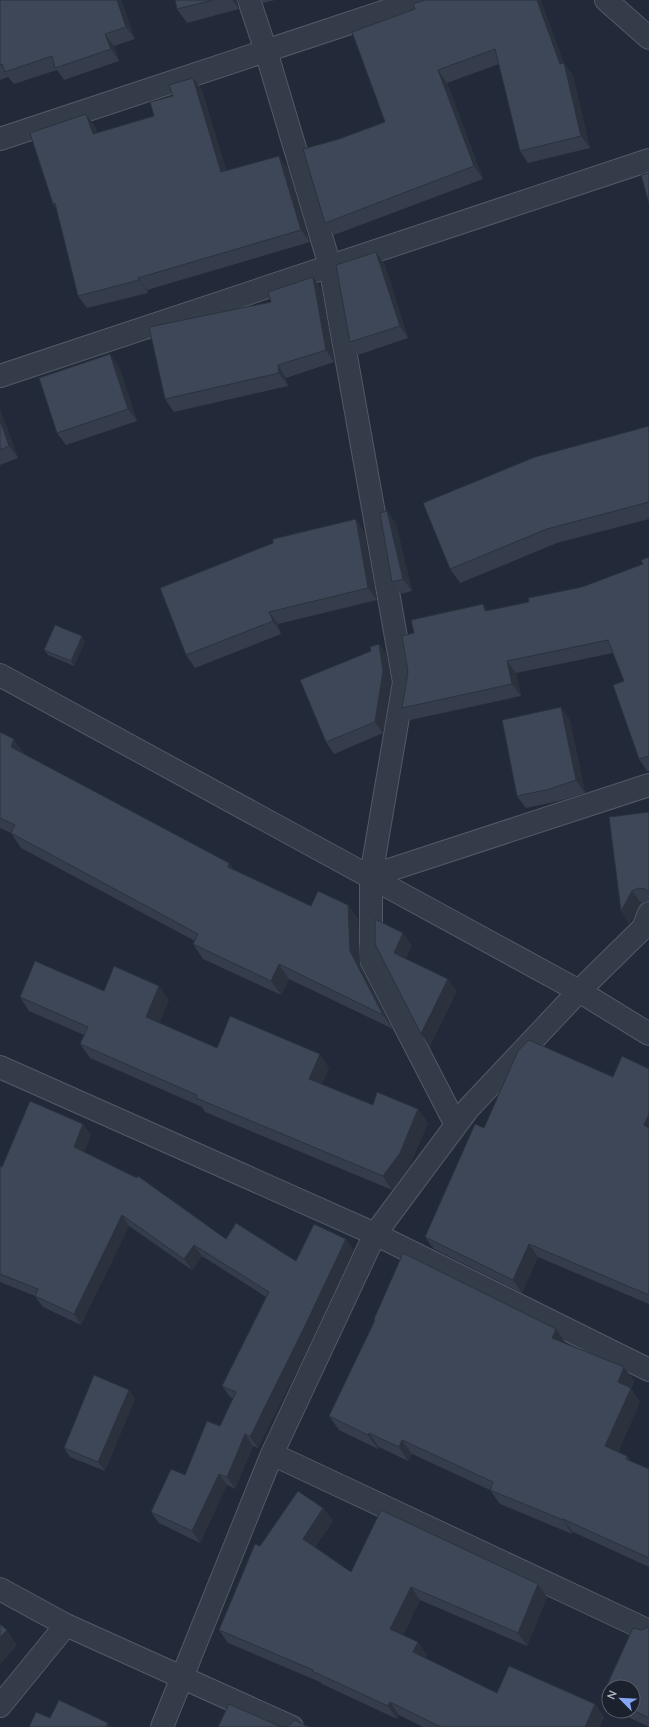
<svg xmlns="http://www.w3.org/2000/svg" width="649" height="1727" viewBox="0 0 649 1727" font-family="Mulish,sans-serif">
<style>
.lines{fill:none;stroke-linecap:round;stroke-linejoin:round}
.minor-casing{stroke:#535966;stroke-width:24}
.minor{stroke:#353c49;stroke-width:22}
.wall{fill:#353d4c}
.shaded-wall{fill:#2b323e}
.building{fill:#3e4758;stroke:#2b323e}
</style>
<rect width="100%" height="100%" fill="#222938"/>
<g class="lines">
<!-- minor casing -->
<g class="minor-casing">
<path id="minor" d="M 249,0 L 266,51 L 330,266 L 404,682 L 371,876 L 371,960 L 456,1125
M 606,0 L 649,38
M 0,139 L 419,0
M 0,376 L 649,160
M 0,675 L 579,991 L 649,1034
M 371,876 L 649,785
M 0,1067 L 375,1234 L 649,1370
M 272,1454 L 649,1631
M 0,1589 L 66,1625 L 292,1727
M 0,1706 L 66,1625
M 162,1727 L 272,1454 L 375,1234 L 468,1109 L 579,991 L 643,928 L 649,913"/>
</g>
<!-- minor -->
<use href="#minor" class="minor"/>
</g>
<!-- wall -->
<path class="wall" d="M 0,0 L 121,0 L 135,39 L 114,46 L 119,61 L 64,80 L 57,70 L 14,84 L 8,77 L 0,80 Z
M 175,0 L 237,0 L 239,9 L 187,23 L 177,9 Z
M 261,0 L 275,0 L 263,3 Z
M 415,9 L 564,63 L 573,76 L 590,148 L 528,163 L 520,151 L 499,64 L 447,83 L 483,179 L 334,235 L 325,223 L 339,139 L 385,122 Z
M 202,90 L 226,170 L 288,168 L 310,242 L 147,290 L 148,293 L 87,308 L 78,296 L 56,208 L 53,204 L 95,126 L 97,133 L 154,116 Z
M 376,252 L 385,265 L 408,338 L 358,355 L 350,342 Z
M 322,290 L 334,362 L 286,378 L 288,386 L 174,412 L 165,399 L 271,302 Z
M 119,367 L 137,421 L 66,445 L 57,433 Z
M 0,409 L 18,458 L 0,465 Z
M 649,426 L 649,519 L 557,543 L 460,583 L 450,569 Z
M 387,511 L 396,524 L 412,591 L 401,594 L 392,582 Z
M 364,531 L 377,600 L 278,624 L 281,634 L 195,668 L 186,655 Z
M 649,557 L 649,771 L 647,771 L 639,759 L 624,681 L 613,653 L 516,673 L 521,696 L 410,720 L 402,708 L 414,633 L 483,604 L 488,611 L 529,602 L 582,587 L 643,564 Z
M 85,641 L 74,666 L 48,655 L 44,650 Z
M 379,644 L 387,655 L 391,682 L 383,733 L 334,754 L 326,742 L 371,651 Z
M 570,720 L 585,793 L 559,801 L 526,808 L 517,796 Z
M 0,732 L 24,753 L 24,754 L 229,863 L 233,869 L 311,906 L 348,905 L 358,919 L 360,965 L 393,1029 L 289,979 L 281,995 L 203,959 L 193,944 L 195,941 L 21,848 L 11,833 L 0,828 Z
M 649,812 L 649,901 L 648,901 L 641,903 L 629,924 L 621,911 Z
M 159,986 L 169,1000 L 159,1023 L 217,1048 L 329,1068 L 322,1084 L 373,1105 L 418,1109 L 428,1123 L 409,1167 L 392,1190 L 205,1112 L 202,1107 L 90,1058 L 80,1044 L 84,1035 L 29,1011 L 20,997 Z
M 649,1069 L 649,1304 L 538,1257 L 522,1293 L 434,1249 L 425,1237 L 484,1128 L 613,1077 Z
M 83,1124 L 91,1135 L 84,1152 L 226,1239 L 296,1261 L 354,1250 L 311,1342 L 258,1448 L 253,1446 L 235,1489 L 227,1485 L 200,1543 L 159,1523 L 151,1512 L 185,1475 L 220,1426 L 233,1398 L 230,1397 L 222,1386 L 266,1297 L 202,1256 L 192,1270 L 129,1226 L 81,1325 L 43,1307 L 35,1296 L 0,1282 L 0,1166 L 2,1167 Z
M 374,1319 L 566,1343 L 565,1343 L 624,1367 L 634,1381 L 631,1389 L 640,1402 L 618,1452 L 627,1456 L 630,1461 L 649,1469 L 649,1567 L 573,1532 L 572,1534 L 500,1504 L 490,1490 L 412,1454 L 408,1461 L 379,1447 L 378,1449 L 339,1430 L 329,1416 L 375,1320 Z
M 129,1390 L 135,1399 L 105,1471 L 70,1457 L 64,1448 Z
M 323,1508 L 333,1521 L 315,1547 L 351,1572 L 547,1597 L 527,1646 L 420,1600 L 403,1635 L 427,1655 L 425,1659 L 497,1693 L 595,1704 L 604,1717 L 600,1727 L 423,1727 L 399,1715 L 397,1719 L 322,1684 L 320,1682 L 228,1643 L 219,1630 L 260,1546 Z
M 649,1626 L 649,1727 L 615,1711 L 633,1711 L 633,1687 L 609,1687 L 609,1706 L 602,1696 L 641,1630 L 647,1628 Z"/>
<!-- shaded-wall -->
<path class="shaded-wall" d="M 117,0 L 121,0 L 135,39 L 126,27 Z
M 232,0 L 237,0 L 239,9 Z
M 537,0 L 541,0 L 564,63 L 573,76 L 590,148 L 581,136 L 560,64 Z
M 105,34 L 114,46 L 119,61 L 111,49 Z
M 438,70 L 447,83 L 483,179 L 474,166 Z
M 193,78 L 202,90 L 230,184 L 221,172 Z
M 86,114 L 95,126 L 101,147 L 93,134 Z
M 279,156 L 288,168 L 310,242 L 301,230 Z
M 376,252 L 385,265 L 408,338 L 400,326 Z
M 313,277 L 322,290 L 334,362 L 326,350 Z
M 138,278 L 147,290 L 148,293 L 139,280 Z
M 110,354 L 119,367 L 137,421 L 128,409 Z
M 278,365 L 286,378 L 288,386 L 279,373 Z
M 0,409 L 18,458 L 9,446 L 0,420 Z
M 387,511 L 396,524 L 412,591 L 403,579 Z
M 356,519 L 364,531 L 377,600 L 368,588 Z
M 483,604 L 492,616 L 485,611 Z
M 269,612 L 278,624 L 281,634 L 273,621 Z
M 82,636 L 85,641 L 74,666 L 71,661 Z
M 379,644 L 387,655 L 391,682 L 383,733 L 375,722 Z
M 507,661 L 516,673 L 521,696 L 512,684 Z
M 561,707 L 570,720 L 585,793 L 576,780 Z
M 14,739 L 24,753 L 21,761 L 11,747 Z
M 229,863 L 239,878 L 228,867 Z
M 632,891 L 641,903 L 629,924 L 621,911 Z
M 348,905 L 358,919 L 360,965 L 393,1029 L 383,1015 L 350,951 Z
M 403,933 L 412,946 L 403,965 L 394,953 Z
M 279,964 L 289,979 L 281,995 L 271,981 Z
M 448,979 L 457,991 L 430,1047 L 421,1034 Z
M 159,986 L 169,1000 L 156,1031 L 146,1017 Z
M 320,1054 L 329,1068 L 318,1092 L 309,1079 Z
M 418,1109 L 428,1123 L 409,1167 L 392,1190 L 383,1176 Z
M 649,1114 L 649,1132 L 644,1125 Z
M 83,1124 L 91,1135 L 82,1158 L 74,1147 Z
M 122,1215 L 129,1226 L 81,1325 L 74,1314 Z
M 346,1239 L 354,1250 L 311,1342 L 258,1448 L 250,1437 Z
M 529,1244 L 538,1257 L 522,1293 L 513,1280 Z
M 194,1245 L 202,1256 L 192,1270 L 184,1259 Z
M 556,1329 L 566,1343 L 562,1352 L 552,1338 Z
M 624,1367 L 634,1381 L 631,1388 L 640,1402 L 615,1460 L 605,1446 L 618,1382 Z
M 129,1390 L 135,1399 L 105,1471 L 98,1462 Z
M 369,1433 L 379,1447 L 378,1449 L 368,1435 Z
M 245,1434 L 253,1446 L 235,1489 L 227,1477 Z
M 402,1440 L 412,1454 L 408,1461 L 399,1447 Z
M 219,1474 L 227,1485 L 200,1543 L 192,1531 Z
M 323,1508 L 333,1521 L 312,1552 L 303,1539 Z
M 563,1519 L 573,1532 L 572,1534 L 563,1520 Z
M 538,1584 L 547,1597 L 527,1646 L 518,1633 Z
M 411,1587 L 420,1600 L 400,1642 L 390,1629 Z
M 7,1630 L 17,1645 L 0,1665 L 0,1637 Z
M 418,1642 L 427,1655 L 422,1666 L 413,1652 Z
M 390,1702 L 399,1715 L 397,1719 L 388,1706 Z
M 595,1704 L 604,1717 L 600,1727 L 585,1727 Z
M 108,1723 L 111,1727 L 106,1727 Z"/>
<!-- building -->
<path class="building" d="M 0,0 L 117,0 L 126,27 L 105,34 L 111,49 L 55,68 L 52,56 L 5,72 L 2,64 L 0,65 Z
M 175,0 L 213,0 L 177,9 Z
M 425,0 L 537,0 L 560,64 L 564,63 L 581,136 L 520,151 L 495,49 L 438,70 L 474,166 L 325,223 L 303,149 L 339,139 L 385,122 L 352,32 L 415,9 L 413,4 Z
M 193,78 L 221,172 L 279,156 L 301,230 L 138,278 L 139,280 L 78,296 L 55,203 L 53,204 L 30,133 L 86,114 L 93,134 L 154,116 L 150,102 L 173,96 L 169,85 Z
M 649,173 L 649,204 L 641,175 Z
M 376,252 L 400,326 L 350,342 L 336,265 Z
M 313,277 L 326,350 L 278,365 L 279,373 L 165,399 L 149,327 L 271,302 L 268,292 Z
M 110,354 L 128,409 L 57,433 L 39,378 Z
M 0,420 L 9,446 L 0,450 Z
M 649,426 L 649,502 L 547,529 L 450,569 L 423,503 L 535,457 Z
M 387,511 L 403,579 L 392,582 L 380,513 Z
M 356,519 L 368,588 L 269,612 L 273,621 L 186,655 L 160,588 L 273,543 L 273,539 Z
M 649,557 L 649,756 L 639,759 L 613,685 L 624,681 L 608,640 L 507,661 L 512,684 L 402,708 L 408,672 L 402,636 L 414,633 L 411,620 L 483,604 L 485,611 L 529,602 L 528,598 L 582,587 L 643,564 L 641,560 Z
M 55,625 L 82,636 L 71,661 L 44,650 Z
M 379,644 L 383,671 L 375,722 L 326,742 L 300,680 L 371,651 L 370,647 Z
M 561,707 L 576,780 L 550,789 L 517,796 L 502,720 Z
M 0,732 L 14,739 L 11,747 L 229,863 L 228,867 L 311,906 L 318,891 L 348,905 L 350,951 L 383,1015 L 279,964 L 271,981 L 193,944 L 198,934 L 11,833 L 15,825 L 0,818 Z
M 649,812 L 649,892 L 645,889 L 639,888 L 632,891 L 621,911 L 609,817 Z
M 375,919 L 403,933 L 394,953 L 448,979 L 421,1034 L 375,944 Z
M 35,961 L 104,991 L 114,966 L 159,986 L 146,1017 L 217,1048 L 230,1016 L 320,1054 L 309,1079 L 373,1105 L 377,1092 L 418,1109 L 400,1153 L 383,1176 L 196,1098 L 197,1095 L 80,1044 L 88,1027 L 20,997 Z
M 529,1040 L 613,1077 L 622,1056 L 649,1069 L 649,1114 L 644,1125 L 649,1128 L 649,1295 L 529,1244 L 513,1280 L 425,1237 L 475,1124 L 484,1128 L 518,1051 Z
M 30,1101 L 83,1124 L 74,1147 L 137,1178 L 138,1176 L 226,1239 L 236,1223 L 296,1261 L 314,1224 L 346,1239 L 303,1330 L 250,1437 L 245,1434 L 227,1477 L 219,1474 L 192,1531 L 151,1512 L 171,1469 L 185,1475 L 207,1421 L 220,1426 L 236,1392 L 222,1386 L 269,1292 L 194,1245 L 184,1259 L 122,1215 L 74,1314 L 35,1296 L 38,1289 L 0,1274 L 0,1166 L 2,1167 Z
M 403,1253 L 556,1329 L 552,1338 L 624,1367 L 618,1382 L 631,1388 L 605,1446 L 627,1456 L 626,1459 L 649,1469 L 649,1558 L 563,1519 L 563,1520 L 490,1490 L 493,1482 L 402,1440 L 399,1447 L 369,1433 L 368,1435 L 329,1416 L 375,1320 L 374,1319 Z
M 94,1375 L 129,1390 L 98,1462 L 64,1448 Z
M 298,1491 L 323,1508 L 303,1539 L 351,1572 L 381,1510 L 538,1584 L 518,1633 L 411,1587 L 390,1629 L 418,1642 L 413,1652 L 497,1693 L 509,1666 L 595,1704 L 585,1727 L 441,1727 L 390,1702 L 388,1706 L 312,1671 L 313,1670 L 219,1630 L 255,1544 L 260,1546 Z
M 0,1624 L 7,1630 L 0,1637 Z
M 649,1626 L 649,1718 L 633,1710 L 633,1687 L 609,1687 L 609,1699 L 602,1696 L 633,1628 L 641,1630 L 647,1628 Z
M 59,1700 L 108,1723 L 106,1727 L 29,1727 L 36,1712 L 50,1718 Z
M 229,1704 L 279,1726 L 285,1727 L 291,1724 L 294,1720 L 309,1727 L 218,1727 Z"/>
<!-- north arrow -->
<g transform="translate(621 1699) rotate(294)"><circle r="19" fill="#1b212d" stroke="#575d6a"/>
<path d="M0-3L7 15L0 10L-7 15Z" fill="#86a7f4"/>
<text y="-6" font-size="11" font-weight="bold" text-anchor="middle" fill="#b0b6c5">N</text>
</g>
</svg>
